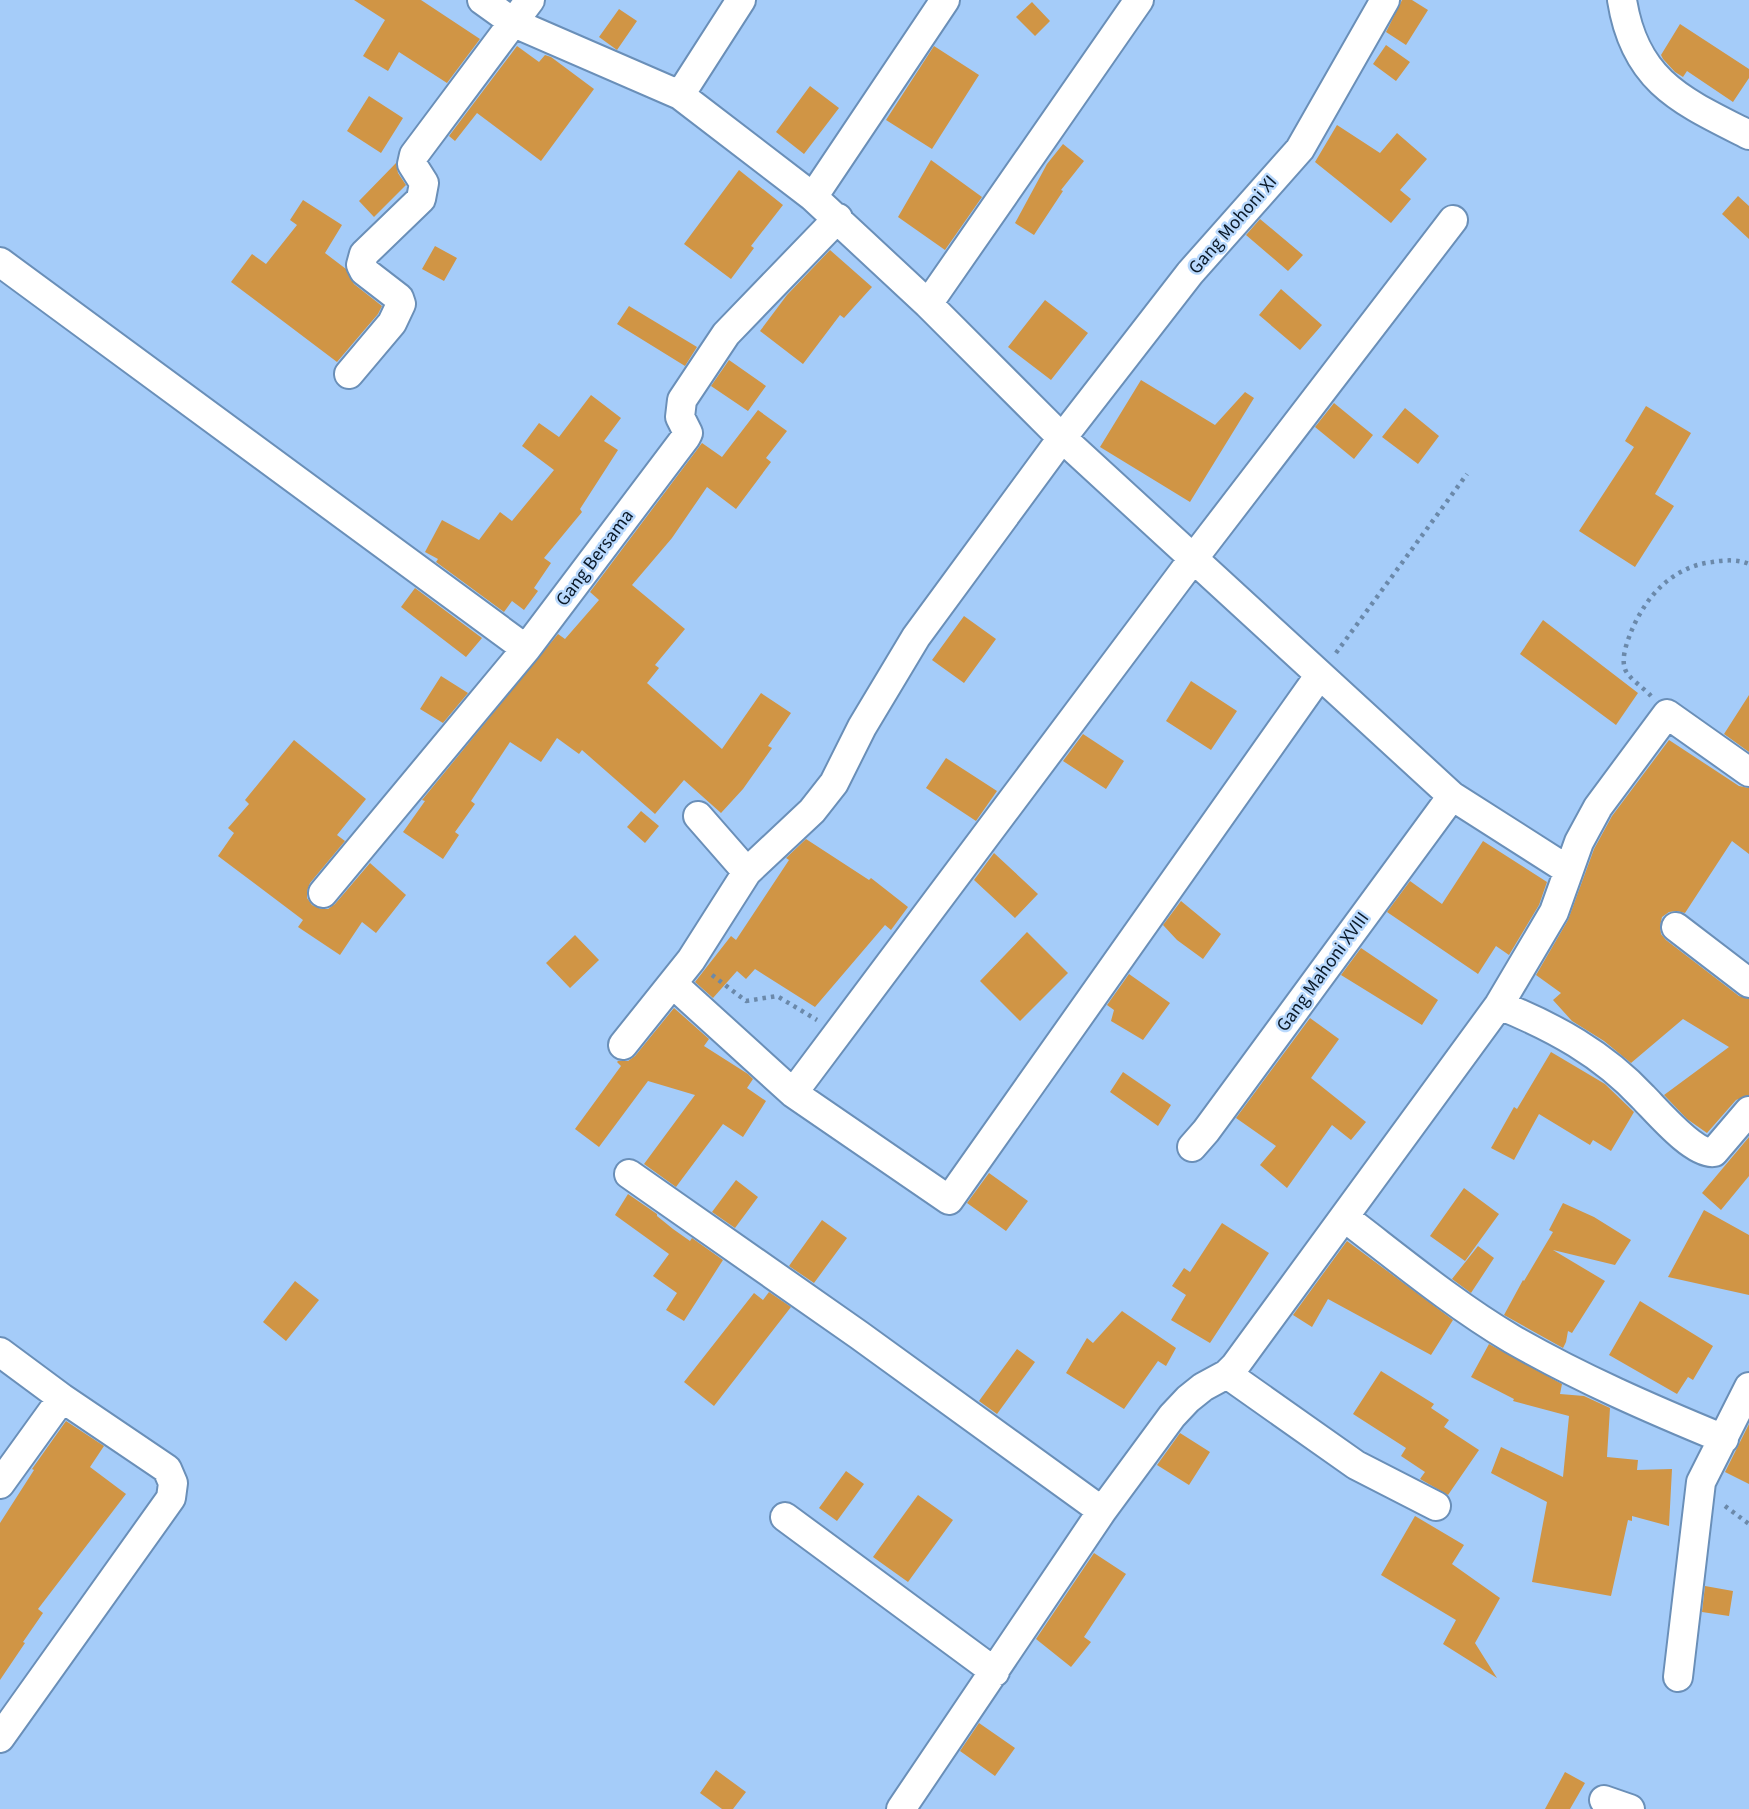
<svg xmlns="http://www.w3.org/2000/svg" width="1749" height="1809" viewBox="0 0 1749 1809" font-family="'Source Sans 3',sans-serif">
<style>
.building{fill:#d09545}
.lines{fill:none;stroke-linecap:round;stroke-linejoin:round}
.minor-casing{stroke:#6a8fb8;stroke-width:32}
.path{stroke:#6b89aa;stroke-width:4.5;stroke-dasharray:3.5 5;stroke-linecap:butt}
.minor{stroke:#fff;stroke-width:28}
.labels{text-anchor:middle;dominant-baseline:central;stroke-width:5;stroke-linejoin:round;paint-order:stroke}
.street-label{font-size:19px;fill:#0a1928;stroke:#b9d9fd}
</style>
<rect width="100%" height="100%" fill="#a5ccf9"/>
<!-- building -->
<path class="building" d="M 354,0 L 421,0 L 480,39 L 447,83 L 399,52 L 388,71 L 363,56 L 385,20 Z
M 1402,0 L 1412,0 L 1428,10 L 1406,45 L 1386,32 Z
M 1032,2 L 1050,21 L 1035,36 L 1016,17 Z
M 619,9 L 637,21 L 617,50 L 599,37 Z
M 1680,24 L 1749,69 L 1749,78 L 1733,102 L 1687,71 L 1683,77 L 1675,72 L 1663,59 L 1661,55 Z
M 1386,45 L 1410,62 L 1396,81 L 1373,64 Z
M 517,46 L 539,62 L 545,55 L 551,57 L 594,89 L 541,161 L 477,113 L 455,141 L 449,136 Z
M 934,46 L 979,75 L 932,149 L 886,120 Z
M 810,86 L 839,108 L 804,154 L 776,132 Z
M 369,96 L 403,118 L 381,153 L 347,131 Z
M 1337,125 L 1380,153 L 1397,133 L 1427,159 L 1400,190 L 1411,199 L 1391,223 L 1315,162 Z
M 1063,144 L 1084,161 L 1061,190 L 1063,191 L 1034,235 L 1015,223 L 1047,164 Z
M 931,160 L 982,197 L 945,250 L 898,217 Z
M 396,163 L 398,173 L 406,185 L 374,217 L 359,201 Z
M 739,170 L 783,205 L 751,246 L 754,248 L 731,279 L 684,244 Z
M 1738,196 L 1749,206 L 1749,239 L 1722,214 Z
M 303,200 L 342,225 L 325,253 L 346,269 L 354,284 L 382,306 L 378,314 L 337,362 L 231,282 L 252,254 L 266,264 L 297,225 L 290,220 Z
M 1260,219 L 1303,255 L 1288,271 L 1246,235 Z
M 435,246 L 457,258 L 444,281 L 422,269 Z
M 830,250 L 872,287 L 844,318 L 840,315 L 803,364 L 760,331 L 787,295 Z
M 1281,289 L 1322,325 L 1300,350 L 1259,315 Z
M 1045,300 L 1088,333 L 1051,380 L 1008,347 Z
M 629,306 L 697,347 L 685,366 L 617,324 Z
M 729,360 L 766,386 L 748,411 L 711,386 Z
M 1141,380 L 1215,425 L 1245,392 L 1254,398 L 1190,502 L 1100,447 Z
M 591,395 L 621,418 L 604,441 L 618,450 L 580,509 L 582,512 L 544,558 L 551,563 L 534,588 L 538,591 L 524,610 L 512,601 L 504,612 L 436,562 L 438,559 L 425,552 L 442,520 L 479,540 L 500,512 L 512,521 L 554,470 L 522,446 L 539,423 L 559,437 Z
M 1334,403 L 1373,435 L 1354,459 L 1315,427 Z
M 1646,406 L 1691,433 L 1655,494 L 1674,506 L 1635,567 L 1579,531 L 1634,447 L 1625,441 Z
M 1405,408 L 1439,436 L 1418,464 L 1382,437 Z
M 758,410 L 787,431 L 766,458 L 771,462 L 736,509 L 707,487 L 672,538 L 632,585 L 685,629 L 655,665 L 659,668 L 647,683 L 722,749 L 761,693 L 791,713 L 768,746 L 772,748 L 743,789 L 721,813 L 684,780 L 655,814 L 582,750 L 579,754 L 557,738 L 541,762 L 510,742 L 471,801 L 475,804 L 455,832 L 459,835 L 443,859 L 403,832 L 425,801 L 422,800 L 558,634 L 565,639 L 599,600 L 590,592 L 702,443 L 722,457 Z
M 415,588 L 482,638 L 466,657 L 401,607 Z
M 964,616 L 996,639 L 964,683 L 932,660 Z
M 1543,620 L 1638,693 L 1616,725 L 1520,654 Z
M 441,676 L 468,693 L 443,723 L 420,709 Z
M 1191,681 L 1237,711 L 1211,750 L 1166,721 Z
M 1749,695 L 1749,752 L 1724,734 Z
M 1083,734 L 1124,761 L 1106,789 L 1063,761 Z
M 294,740 L 366,799 L 337,835 L 345,841 L 310,883 L 307,891 L 307,898 L 312,905 L 321,909 L 328,909 L 335,904 L 370,863 L 406,895 L 376,933 L 362,922 L 340,955 L 298,927 L 303,920 L 218,856 L 234,833 L 228,828 L 249,804 L 245,800 Z
M 1669,740 L 1739,786 L 1749,788 L 1749,854 L 1732,841 L 1685,913 L 1677,911 L 1669,912 L 1662,917 L 1660,926 L 1661,934 L 1666,940 L 1739,996 L 1749,999 L 1749,1095 L 1736,1100 L 1707,1133 L 1687,1119 L 1664,1095 L 1729,1047 L 1683,1019 L 1631,1063 L 1604,1041 L 1572,1021 L 1553,1000 L 1561,993 L 1536,975 L 1568,920 L 1594,849 L 1612,816 Z
M 946,758 L 997,791 L 976,821 L 926,788 Z
M 641,811 L 659,826 L 645,843 L 627,827 Z
M 806,839 L 869,880 L 871,878 L 908,907 L 891,930 L 885,925 L 815,1007 L 755,969 L 746,979 L 737,971 L 713,998 L 695,982 L 731,936 L 736,940 L 789,860 L 786,858 Z
M 1483,841 L 1547,882 L 1539,905 L 1509,955 L 1496,946 L 1478,974 L 1387,912 L 1410,881 L 1442,904 Z
M 994,853 L 1038,894 L 1015,918 L 974,880 Z
M 1181,901 L 1221,934 L 1203,959 L 1177,940 L 1163,925 Z
M 1027,932 L 1068,973 L 1020,1021 L 980,981 Z
M 575,935 L 599,960 L 570,988 L 546,963 Z
M 1361,948 L 1438,1000 L 1422,1025 L 1341,975 Z
M 1129,974 L 1170,1003 L 1143,1040 L 1111,1021 L 1114,1010 L 1107,1005 Z
M 674,1008 L 709,1039 L 704,1046 L 748,1074 L 753,1079 L 747,1088 L 766,1101 L 743,1137 L 723,1124 L 676,1187 L 644,1164 L 695,1095 L 648,1081 L 599,1147 L 575,1129 L 621,1066 L 617,1062 L 618,1061 L 628,1061 L 635,1056 Z
M 1310,1018 L 1339,1039 L 1311,1078 L 1366,1122 L 1351,1140 L 1332,1125 L 1287,1188 L 1260,1165 L 1276,1146 L 1236,1118 Z
M 1551,1052 L 1605,1084 L 1634,1112 L 1611,1151 L 1593,1140 L 1590,1145 L 1539,1114 L 1514,1160 L 1491,1148 L 1514,1107 L 1517,1109 Z
M 1123,1072 L 1171,1105 L 1158,1126 L 1110,1092 Z
M 1749,1137 L 1749,1176 L 1721,1210 L 1702,1193 Z
M 989,1173 L 1028,1201 L 1006,1231 L 967,1203 Z
M 736,1180 L 758,1197 L 735,1228 L 712,1212 Z
M 1464,1188 L 1499,1214 L 1465,1261 L 1430,1236 Z
M 628,1194 L 657,1214 L 657,1216 L 673,1229 L 690,1241 L 692,1238 L 723,1260 L 684,1321 L 666,1310 L 677,1293 L 653,1276 L 669,1254 L 615,1215 Z
M 1563,1203 L 1594,1217 L 1631,1240 L 1615,1265 L 1553,1250 L 1605,1281 L 1572,1333 L 1568,1331 L 1566,1342 L 1563,1348 L 1504,1315 L 1523,1280 L 1524,1281 L 1553,1232 L 1549,1230 Z
M 1704,1210 L 1749,1235 L 1749,1295 L 1668,1277 Z
M 822,1220 L 847,1238 L 814,1283 L 789,1266 Z
M 1222,1223 L 1269,1253 L 1210,1343 L 1171,1320 L 1186,1295 L 1172,1286 L 1184,1268 L 1190,1272 Z
M 1347,1241 L 1453,1320 L 1431,1355 L 1328,1299 L 1312,1327 L 1293,1315 Z
M 1478,1246 L 1494,1258 L 1471,1293 L 1452,1279 Z
M 295,1281 L 319,1300 L 286,1341 L 263,1322 Z
M 769,1292 L 791,1307 L 714,1406 L 684,1382 L 754,1293 L 763,1300 Z
M 1640,1301 L 1713,1346 L 1693,1380 L 1688,1377 L 1677,1394 L 1609,1355 Z
M 1122,1311 L 1176,1348 L 1166,1366 L 1158,1361 L 1124,1409 L 1066,1373 L 1087,1338 L 1093,1343 Z
M 1489,1344 L 1562,1384 L 1560,1394 L 1584,1396 L 1610,1408 L 1607,1457 L 1638,1460 L 1637,1470 L 1672,1469 L 1669,1526 L 1632,1516 L 1632,1521 L 1628,1520 L 1611,1596 L 1532,1582 L 1547,1502 L 1491,1473 L 1501,1447 L 1563,1477 L 1569,1416 L 1513,1401 L 1514,1399 L 1471,1377 Z
M 1017,1349 L 1035,1362 L 997,1414 L 979,1401 Z
M 1381,1371 L 1434,1404 L 1431,1408 L 1449,1420 L 1444,1427 L 1479,1450 L 1448,1495 L 1420,1479 L 1425,1472 L 1401,1456 L 1406,1448 L 1353,1414 Z
M 66,1421 L 104,1446 L 90,1467 L 126,1494 L 38,1609 L 43,1613 L 23,1642 L 25,1643 L 0,1680 L 0,1523 L 34,1470 L 32,1469 Z
M 1749,1424 L 1749,1484 L 1725,1472 Z
M 1180,1433 L 1210,1452 L 1189,1485 L 1157,1465 Z
M 846,1471 L 864,1484 L 837,1521 L 819,1508 Z
M 918,1495 L 953,1520 L 908,1582 L 873,1557 Z
M 1415,1516 L 1464,1545 L 1452,1564 L 1500,1598 L 1475,1643 L 1497,1678 L 1443,1644 L 1456,1620 L 1381,1575 Z
M 1094,1553 L 1126,1574 L 1084,1637 L 1091,1642 L 1071,1667 L 1036,1639 Z
M 1705,1586 L 1733,1591 L 1729,1616 L 1702,1612 Z
M 979,1723 L 1015,1748 L 995,1776 L 960,1751 Z
M 716,1770 L 746,1792 L 733,1809 L 722,1809 L 700,1793 Z
M 1565,1772 L 1585,1783 L 1570,1809 L 1545,1809 Z"/>
<g class="lines">
<!-- minor casing -->
<g class="minor-casing">
<path id="minor" d="M 482,0 L 514,23 L 680,95 L 813,197 L 928,304 L 1062,438 L 1452,796 L 1568,870
M 1622,0 C 1635,82 1682,101 1749,135
M 680,95 L 741,0
M 813,197 L 945,0
M 0,262 L 526,649
M 928,304 L 1139,0
M 349,374 L 392,323 L 401,304 L 399,298 L 364,271 L 361,265 L 364,254 L 421,199 L 424,183 L 412,164 L 414,155 L 530,0
M 698,816 L 747,872
M 323,893 L 526,649 L 686,437 L 688,433 L 680,417 L 682,400 L 726,334 L 838,218
M 1676,927 L 1749,983
M 673,984 L 793,1093 L 949,1200 L 1319,676
M 1499,1005 C 1554,1027 1603,1054 1643,1097 C 1657,1111 1694,1155 1714,1152 L 1749,1111
M 623,1045 L 691,960 L 747,872 L 812,811 L 834,783 L 862,727 L 916,637 L 1062,438 L 1190,273 L 1300,149 L 1385,0
M 793,1093 L 1193,559 L 1453,220
M 1192,1147 L 1206,1131 L 1452,796
M 629,1174 L 859,1335 L 1102,1511
M 1344,1217 C 1399,1259 1453,1304 1512,1339 C 1580,1378 1651,1409 1724,1439
M 0,1352 L 62,1398 L 167,1469 L 173,1483 L 171,1498 L 0,1738
M 1227,1374 L 1356,1465 L 1436,1506
M 0,1484 L 62,1398
M 785,1517 L 995,1672
M 1678,1677 L 1701,1482 L 1749,1387
M 1604,1800 L 1630,1809
M 901,1809 L 1102,1511 L 1172,1416 L 1188,1399 L 1203,1387 L 1227,1374 L 1235,1366 L 1499,1005 L 1554,912 L 1579,842 L 1598,807 L 1667,714 L 1749,772"/>
</g>
<!-- path -->
<path class="path" d="M 1336,653 L 1467,474
M 1651,696 C 1644,688 1628,678 1625,669 C 1621,658 1627,642 1631,632 C 1646,596 1672,567 1712,562 C 1724,560 1738,559 1749,564
M 712,975 L 746,1001 L 777,996 L 817,1020
M 1725,1506 L 1749,1524"/>
<!-- minor -->
<use href="#minor" class="minor"/>
</g>
<g class="labels">
<!-- street labels -->
<g class="street-label">
<text transform="translate(1233 225) rotate(-49)">Gang Mohoni XI</text>
<text transform="translate(595 558) rotate(-53)">Gang Bersama</text>
<text transform="translate(1323 972) rotate(-54)">Gang Mahoni XVIII</text>
</g>
</g>
</svg>
